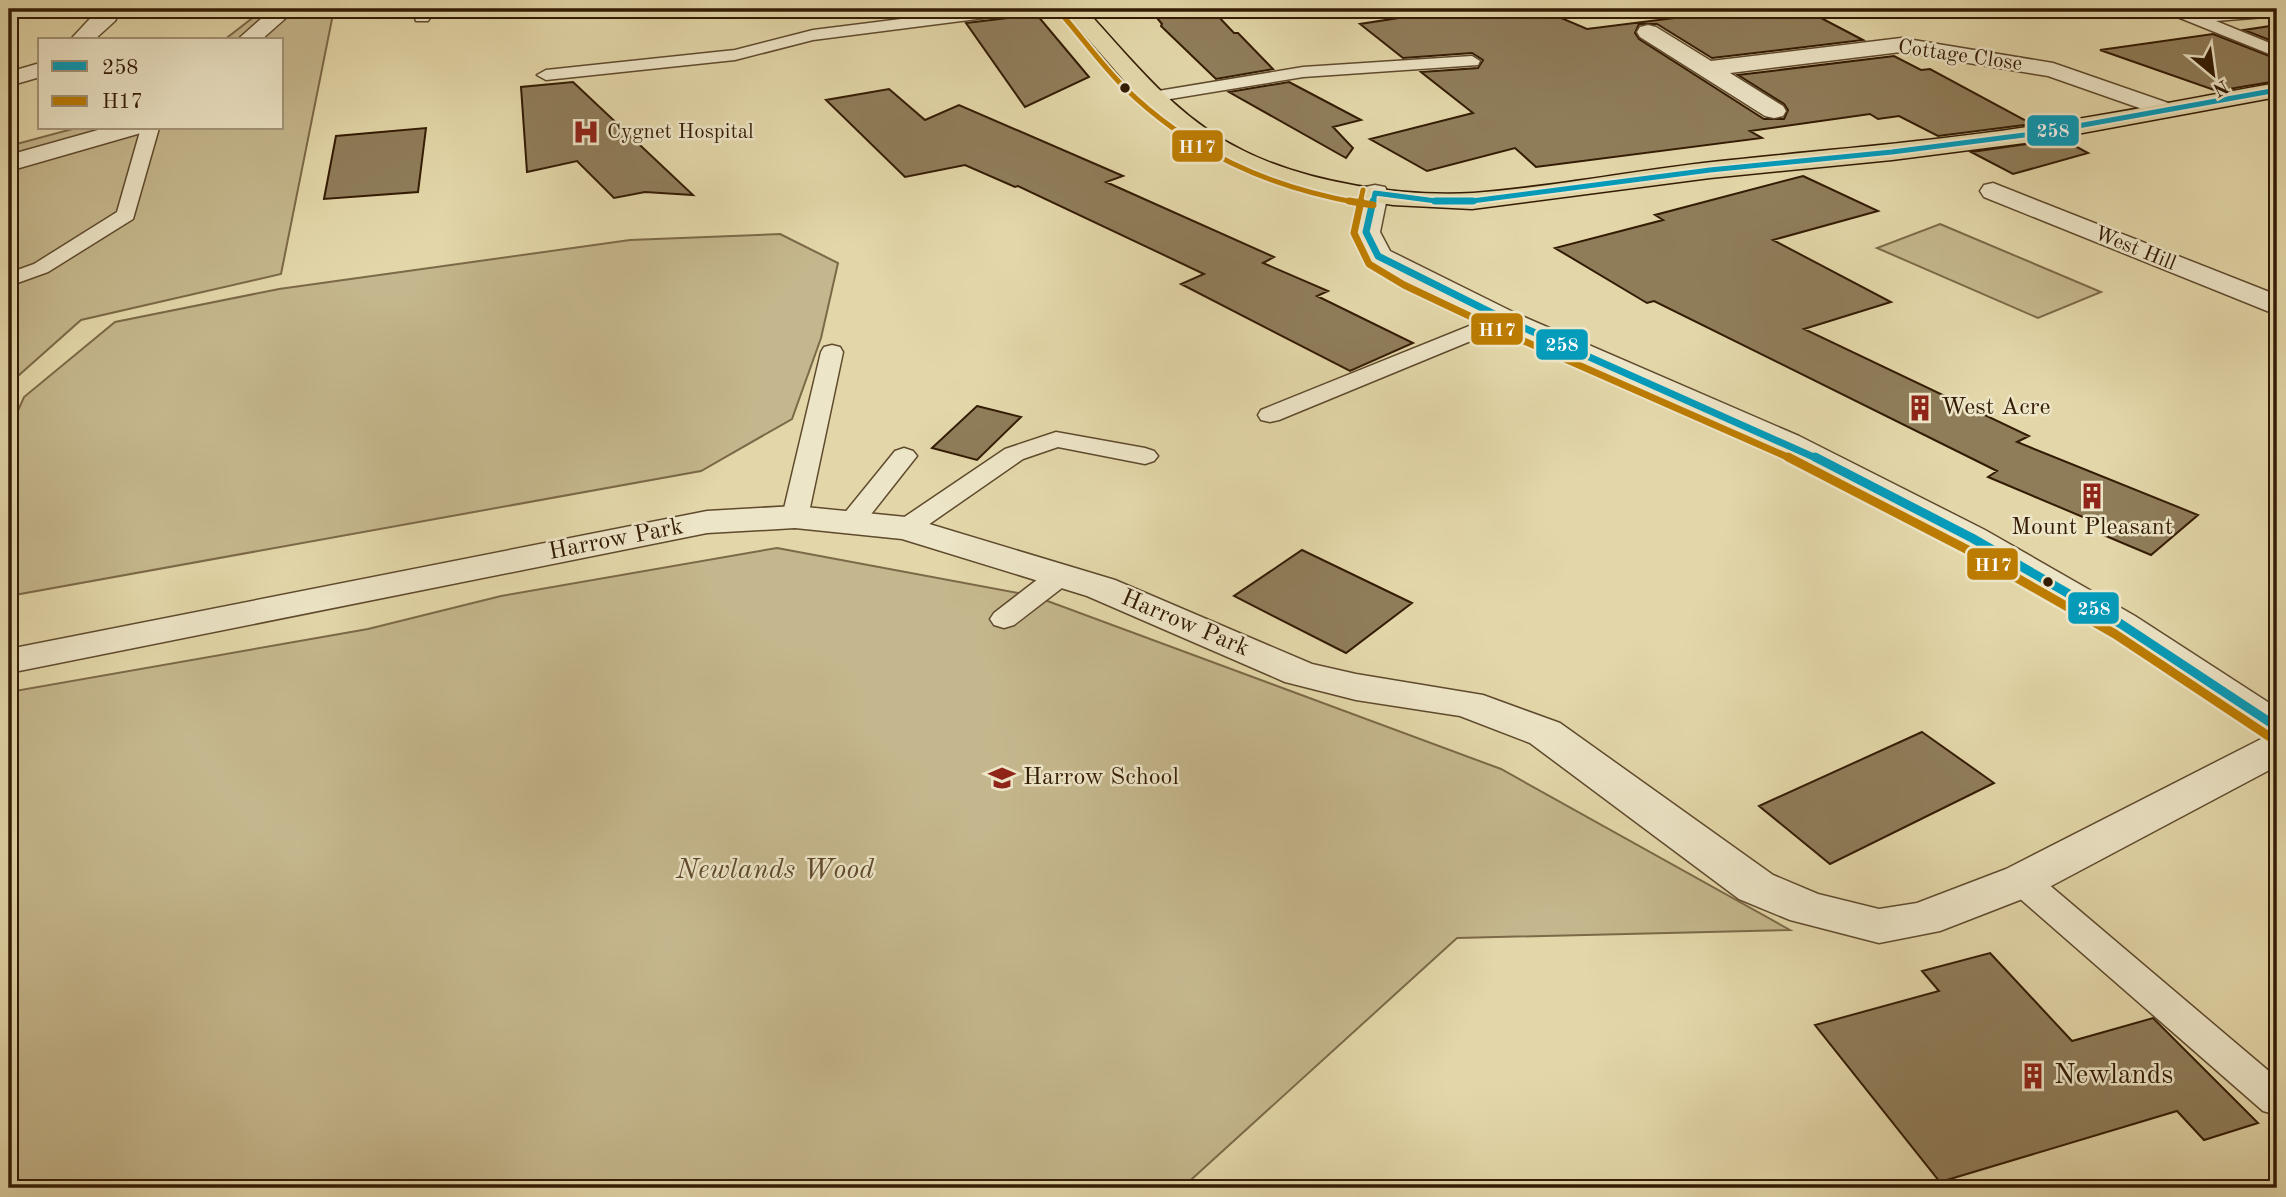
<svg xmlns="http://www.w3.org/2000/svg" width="2286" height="1197" viewBox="0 0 2286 1197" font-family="'Old Standard TT',serif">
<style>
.green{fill:#c5b78d;stroke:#7c6948;stroke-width:2}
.building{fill:#8f7d5a;stroke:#331b04;stroke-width:2}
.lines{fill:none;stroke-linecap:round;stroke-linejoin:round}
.lane-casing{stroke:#5f4a2d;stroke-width:3}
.street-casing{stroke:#5f4a2d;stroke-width:3}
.primary-casing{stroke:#331b04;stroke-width:3}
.lane{fill:#ede5c7;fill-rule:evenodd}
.street{fill:#ede5c7;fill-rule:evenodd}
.primary{fill:#e3d7a9;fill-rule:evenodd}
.bus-1-far2-casing{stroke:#ede5c7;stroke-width:9}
.bus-1-far1-casing{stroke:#ede5c7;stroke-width:11}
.bus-1-casing{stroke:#ede5c7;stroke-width:14}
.bus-2-far2-casing{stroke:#ede5c7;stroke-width:9}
.bus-2-far1-casing{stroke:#ede5c7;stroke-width:11}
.bus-2-casing{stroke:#ede5c7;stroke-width:14}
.bus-1-far2{stroke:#059bba;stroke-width:5}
.bus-1-far1{stroke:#059bba;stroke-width:7}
.bus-1{stroke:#059bba;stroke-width:9}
.bus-2-far2{stroke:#bc7c01;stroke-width:5}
.bus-2-far1{stroke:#bc7c01;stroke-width:7}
.bus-2{stroke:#bc7c01;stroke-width:9}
.bus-dot{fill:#331b04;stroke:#ede5c7;stroke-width:2.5}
.labels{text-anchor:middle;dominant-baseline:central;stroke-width:5;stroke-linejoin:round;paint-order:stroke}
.far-street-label{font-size:21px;fill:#331b04;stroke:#ede5c7}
.far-poi-label{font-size:21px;fill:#331b04;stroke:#ede5c7;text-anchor:start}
.poi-label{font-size:24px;fill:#331b04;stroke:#ede5c7;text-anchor:start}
.street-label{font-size:24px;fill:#331b04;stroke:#ede5c7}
.near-park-label{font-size:28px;font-style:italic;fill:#5f4a2d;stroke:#ede5c7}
.near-poi-label{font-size:28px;fill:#331b04;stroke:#ede5c7;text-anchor:start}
.line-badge{stroke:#ede5c7;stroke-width:2.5}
.badge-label{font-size:19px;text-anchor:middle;font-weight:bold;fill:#fff}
</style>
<rect width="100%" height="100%" fill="#e3d7a9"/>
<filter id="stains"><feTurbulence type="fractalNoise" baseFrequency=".00286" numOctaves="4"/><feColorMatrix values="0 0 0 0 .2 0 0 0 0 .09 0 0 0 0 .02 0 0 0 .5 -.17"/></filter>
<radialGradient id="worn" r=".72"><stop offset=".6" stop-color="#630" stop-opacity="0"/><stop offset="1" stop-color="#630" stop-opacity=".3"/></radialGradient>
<!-- green -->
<path class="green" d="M 264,9 L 334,9 L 281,274 L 81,320 L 9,384 L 9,146 L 76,128 L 282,128 L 282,40 L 224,40 Z
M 1940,224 L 2101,292 L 2038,318 L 1877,248 Z
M 780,234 L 838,263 L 821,338 L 792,419 L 701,471 L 9,596 L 9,431 L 24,397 L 115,322 L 279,289 L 630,240 Z
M 777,548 L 1034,596 L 1501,769 L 1790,930 L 1457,938 L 1182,1188 L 9,1188 L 9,692 L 368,629 L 501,596 Z"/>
<!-- building -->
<path class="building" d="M 1026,9 L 1032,9 L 1089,77 L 1025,107 L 966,23 L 1016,17 Z
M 1457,9 L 1540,9 L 1587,29 L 1746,9 L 1804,9 L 1863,40 L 1712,58 L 1657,24 L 1639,24 L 1635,33 L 1639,39 L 1764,119 L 1784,119 L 1788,110 L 1784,104 L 1738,75 L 1894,56 L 1921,70 L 1930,69 L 2032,124 L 1938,136 L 1899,116 L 1878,119 L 1870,114 L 1750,131 L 1762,138 L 1536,167 L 1515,148 L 1427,171 L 1370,139 L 1473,113 L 1421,72 L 1478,68 L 1483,60 L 1472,53 L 1403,58 L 1360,24 Z
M 1215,13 L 1234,33 L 1238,33 L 1273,69 L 1216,79 L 1161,26 L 1162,24 L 1157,18 Z
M 2277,25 L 2277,43 L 2244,30 Z
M 2213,34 L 2277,59 L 2277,81 L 2217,91 L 2100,50 Z
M 573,82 L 693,195 L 645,192 L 614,198 L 577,161 L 527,172 L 521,87 Z
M 1289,82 L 1361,120 L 1333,127 L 1353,148 L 1346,158 L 1229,92 Z
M 889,89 L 925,120 L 959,105 L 1123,176 L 1106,182 L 1274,257 L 1263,263 L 1328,291 L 1317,296 L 1413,343 L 1350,371 L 1181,284 L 1204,274 L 1018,186 L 1015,187 L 965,165 L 905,177 L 826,100 Z
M 426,128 L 418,192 L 324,199 L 336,136 Z
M 2062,139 L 2088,153 L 2013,174 L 1971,152 Z
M 1803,176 L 1878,211 L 1773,240 L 1891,302 L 1804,329 L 2029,436 L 2017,442 L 2198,515 L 2151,555 L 2101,534 L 2109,528 L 1988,477 L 1997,471 L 1654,301 L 1647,303 L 1555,248 L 1663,220 L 1655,215 Z
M 977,406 L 1021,417 L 977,460 L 932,448 Z
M 1302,550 L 1412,603 L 1346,653 L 1234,596 Z
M 1922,732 L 1994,783 L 1830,864 L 1759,806 Z
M 1990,953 L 2072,1041 L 2153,1018 L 2258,1123 L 2204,1140 L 2177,1111 L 1940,1182 L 1815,1025 L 1939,991 L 1922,971 Z"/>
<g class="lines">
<!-- lane casing -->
<g class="lane-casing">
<path id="lane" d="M 412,9 L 428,9 L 430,18 L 428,21 L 416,21 Z
M 981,9 L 1024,9 L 1016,14 L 813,40 L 735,60 L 546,80 L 537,75 L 546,70 L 735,50 L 813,30 Z
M 2163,9 L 2184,9 L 2197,14 L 2277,9 L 2277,16 L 2216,21 L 2277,46 L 2277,57 L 2165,12 Z
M 1472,56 L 1480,61 L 1478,65 L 1303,77 L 1152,102 L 1143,97 L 1152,92 L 1303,67 Z
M 141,128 L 159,128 L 133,219 L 48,272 L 9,286 L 9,273 L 34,264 L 117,212 Z
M 1504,312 L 1512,314 L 1515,319 L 1512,324 L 1279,420 L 1270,422 L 1261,420 L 1258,415 L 1261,410 Z
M 832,345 L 840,347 L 843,352 L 808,517 L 804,523 L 795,525 L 786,523 L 782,517 L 821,352 L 824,347 Z
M 1056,432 L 1145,448 L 1154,451 L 1158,456 L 1154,461 L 1145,464 L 1058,447 L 1023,459 L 915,534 L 906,536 L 897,534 L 893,528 L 897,522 L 1005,449 Z
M 904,448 L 913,451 L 917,456 L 913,461 L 861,527 L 852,529 L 843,527 L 839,521 L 843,515 L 895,451 Z
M 1061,567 L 1071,569 L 1075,575 L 1071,581 L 1014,625 L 1004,628 L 994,625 L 990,619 L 994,613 L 1051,569 Z
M 2022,869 L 2034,872 L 2277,1078 L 2277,1115 L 2263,1111 L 2010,890 L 2005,881 L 2010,872 Z"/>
</g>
<!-- street casing -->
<g class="street-casing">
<path id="street" d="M 9,9 L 28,9 L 25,14 L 9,18 Z
M 99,9 L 121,9 L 115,21 L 94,40 L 70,40 Z
M 272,9 L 296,9 L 261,40 L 237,40 Z
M 1648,25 L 1656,27 L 1711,61 L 1901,38 L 2053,63 L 2174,105 L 2177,110 L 2174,115 L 2165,117 L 2048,76 L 1901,52 L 1730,73 L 1783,106 L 1786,111 L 1783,116 L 1774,118 L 1765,116 L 1640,37 L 1637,32 L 1640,27 Z
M 40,63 L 40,77 L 9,86 L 9,72 Z
M 105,128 L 145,128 L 141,133 L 9,171 L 9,155 Z
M 1993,183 L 2277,295 L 2277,315 L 1984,197 L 1980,191 L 1984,185 Z
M 1375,185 L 1385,187 L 1388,193 L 1380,232 L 1390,251 L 1515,313 L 1799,436 L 1985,530 L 2135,616 L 2277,708 L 2277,766 L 2038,893 L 1940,931 L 1879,943 L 1790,920 L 1739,899 L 1530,743 L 1460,716 L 1356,700 L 1285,682 L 1087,596 L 902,539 L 795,528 L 707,533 L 9,673 L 9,649 L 707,511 L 795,506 L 906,517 L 1115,580 L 1312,664 L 1356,674 L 1483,695 L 1560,723 L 1773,875 L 1818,894 L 1879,909 L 1917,903 L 2006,869 L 2265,737 L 2107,632 L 1959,546 L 1775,450 L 1493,325 L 1400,280 L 1368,262 L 1352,232 L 1362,193 L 1365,187 Z"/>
</g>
<!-- primary casing -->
<g class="primary-casing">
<path id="primary" d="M 1062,9 L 1085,9 C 1134,62 1177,119 1244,151 C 1308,183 1402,197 1473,193 C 1553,187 1632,171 1712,162 C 1821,150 1931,142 2040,125 C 2119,113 2198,97 2277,83 L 2277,97 L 2039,141 L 1892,160 L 1710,178 L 1472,209 L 1393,205 L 1312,192 L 1264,178 L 1227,163 L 1193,144 L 1148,108 Z"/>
</g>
<!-- lane -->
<use href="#lane" class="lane"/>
<!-- street -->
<use href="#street" class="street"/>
<!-- primary -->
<use href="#primary" class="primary"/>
<!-- bus-1-far2 casing -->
<g class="bus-1-far2-casing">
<path id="bus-1-far2" d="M 1375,193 L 1436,201 L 1472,201 L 1710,170 L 1892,152 L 2039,133 L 2277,90
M 1373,203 L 1375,193"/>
</g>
<!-- bus-1-far1 casing -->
<g class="bus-1-far1-casing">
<path id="bus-1-far1" d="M 1373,201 L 1366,232 L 1378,256 L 1504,319 L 1818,459
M 1435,201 L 1473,201"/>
</g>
<!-- bus-1 casing -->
<g class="bus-1-casing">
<path id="bus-1" d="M 1815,457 L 1972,538 L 2121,624 L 2277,727"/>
</g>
<!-- bus-2-far2 casing -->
<g class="bus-2-far2-casing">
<path id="bus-2-far2" d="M 1064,17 C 1084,40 1102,65 1123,86 C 1190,152 1268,187 1359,203
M 1360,203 L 1363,190"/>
</g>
<!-- bus-2-far1 casing -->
<g class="bus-2-far1-casing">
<path id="bus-2-far1" d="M 1349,201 L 1373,205
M 1361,201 L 1354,233 L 1369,264 L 1404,285 L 1499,330 L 1792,459"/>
</g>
<!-- bus-2 casing -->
<g class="bus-2-casing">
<path id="bus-2" d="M 1788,457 L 1966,549 L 2115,634 L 2270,737"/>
</g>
<!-- bus-1-far2 -->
<use href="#bus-1-far2" class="bus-1-far2"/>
<!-- bus-1-far1 -->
<use href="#bus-1-far1" class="bus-1-far1"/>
<!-- bus-1 -->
<use href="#bus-1" class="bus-1"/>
<!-- bus-2-far2 -->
<use href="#bus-2-far2" class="bus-2-far2"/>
<!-- bus-2-far1 -->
<use href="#bus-2-far1" class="bus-2-far1"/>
<!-- bus-2 -->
<use href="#bus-2" class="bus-2"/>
</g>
<!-- icons -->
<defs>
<g id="hospital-bare" transform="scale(2.1)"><path d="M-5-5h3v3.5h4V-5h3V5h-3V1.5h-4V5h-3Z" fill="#8f2418" stroke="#ede5c7" stroke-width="2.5" paint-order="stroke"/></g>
<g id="building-bare" transform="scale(2.1)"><path d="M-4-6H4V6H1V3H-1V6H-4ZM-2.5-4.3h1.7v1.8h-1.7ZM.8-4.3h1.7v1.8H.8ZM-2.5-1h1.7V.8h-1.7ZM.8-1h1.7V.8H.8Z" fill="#8f2418" stroke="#ede5c7" stroke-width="2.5" paint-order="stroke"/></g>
<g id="school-bare" transform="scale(2.1)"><path d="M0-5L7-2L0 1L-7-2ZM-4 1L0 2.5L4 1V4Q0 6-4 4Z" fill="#8f2418" stroke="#ede5c7" stroke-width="2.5" paint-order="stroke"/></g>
</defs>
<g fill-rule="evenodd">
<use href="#hospital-bare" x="586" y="132"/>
<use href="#building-bare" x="1920" y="408"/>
<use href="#building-bare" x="2092" y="496"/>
<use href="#school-bare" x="1002" y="778"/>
<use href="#building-bare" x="2033" y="1076"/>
</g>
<!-- markers -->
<g class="bus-dot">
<circle cx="1125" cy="88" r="6"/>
<circle cx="2048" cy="582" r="6"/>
</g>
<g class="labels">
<!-- far-street labels -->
<g class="far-street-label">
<text transform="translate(1960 56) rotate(8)">Cottage Close</text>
<text transform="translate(2135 249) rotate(22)">West Hill</text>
</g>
<!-- far-poi labels -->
<g class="far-poi-label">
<text x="607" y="132">Cygnet Hospital</text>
</g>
<!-- poi labels -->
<g class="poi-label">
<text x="1941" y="408">West Acre</text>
<text x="2092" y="528" text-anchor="middle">Mount Pleasant</text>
<text x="1023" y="778">Harrow School</text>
</g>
<!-- street labels -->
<g class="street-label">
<text transform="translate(616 540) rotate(-11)">Harrow Park</text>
<text transform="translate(1185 624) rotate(23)">Harrow Park</text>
</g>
<!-- near-park labels -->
<g class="near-park-label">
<text x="775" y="871">Newlands Wood</text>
</g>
<!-- near-poi labels -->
<g class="near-poi-label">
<text x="2054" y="1076">Newlands</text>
</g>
</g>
<g class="line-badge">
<rect x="2026" y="114" width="54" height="33" rx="7" fill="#059bba"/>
<rect x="1171" y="129" width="53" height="34" rx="7" fill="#bc7c01"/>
<rect x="1470" y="312" width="54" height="34" rx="7" fill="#bc7c01"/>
<rect x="1535" y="328" width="54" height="33" rx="7" fill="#059bba"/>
<rect x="1966" y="547" width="53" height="34" rx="7" fill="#bc7c01"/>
<rect x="2067" y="591" width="53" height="34" rx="7" fill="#059bba"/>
</g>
<g class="badge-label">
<text x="2053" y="137">258</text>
<text x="1197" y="153">H17</text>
<text x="1497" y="336">H17</text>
<text x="1562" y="351">258</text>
<text x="1993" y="571">H17</text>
<text x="2094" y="615">258</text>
</g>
<!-- margin -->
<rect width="2286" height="1197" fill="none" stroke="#e3d7a9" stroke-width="35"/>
<rect x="10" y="10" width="2265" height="1176" fill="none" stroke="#331b04" stroke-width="3.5"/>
<rect x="18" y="18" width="2251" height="1162" fill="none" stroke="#331b04" stroke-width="2"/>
<!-- legend -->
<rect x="38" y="38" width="245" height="91" fill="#ede5c7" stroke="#a39479" stroke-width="2"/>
<rect x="52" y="61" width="35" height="10" fill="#059bba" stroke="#a39479" stroke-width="2"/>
<text x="102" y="74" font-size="21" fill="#331b04">258</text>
<rect x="52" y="96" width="35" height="10" fill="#bc7c01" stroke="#a39479" stroke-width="2"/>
<text x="102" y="108" font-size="21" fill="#331b04">H17</text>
<!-- north arrow -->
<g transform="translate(2213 74) rotate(151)" stroke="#ede5c7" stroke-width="5" paint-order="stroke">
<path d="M0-5L12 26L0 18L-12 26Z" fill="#331b04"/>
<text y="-10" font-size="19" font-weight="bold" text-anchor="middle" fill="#331b04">N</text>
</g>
<rect width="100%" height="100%" filter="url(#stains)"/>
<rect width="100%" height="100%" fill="url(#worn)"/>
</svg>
